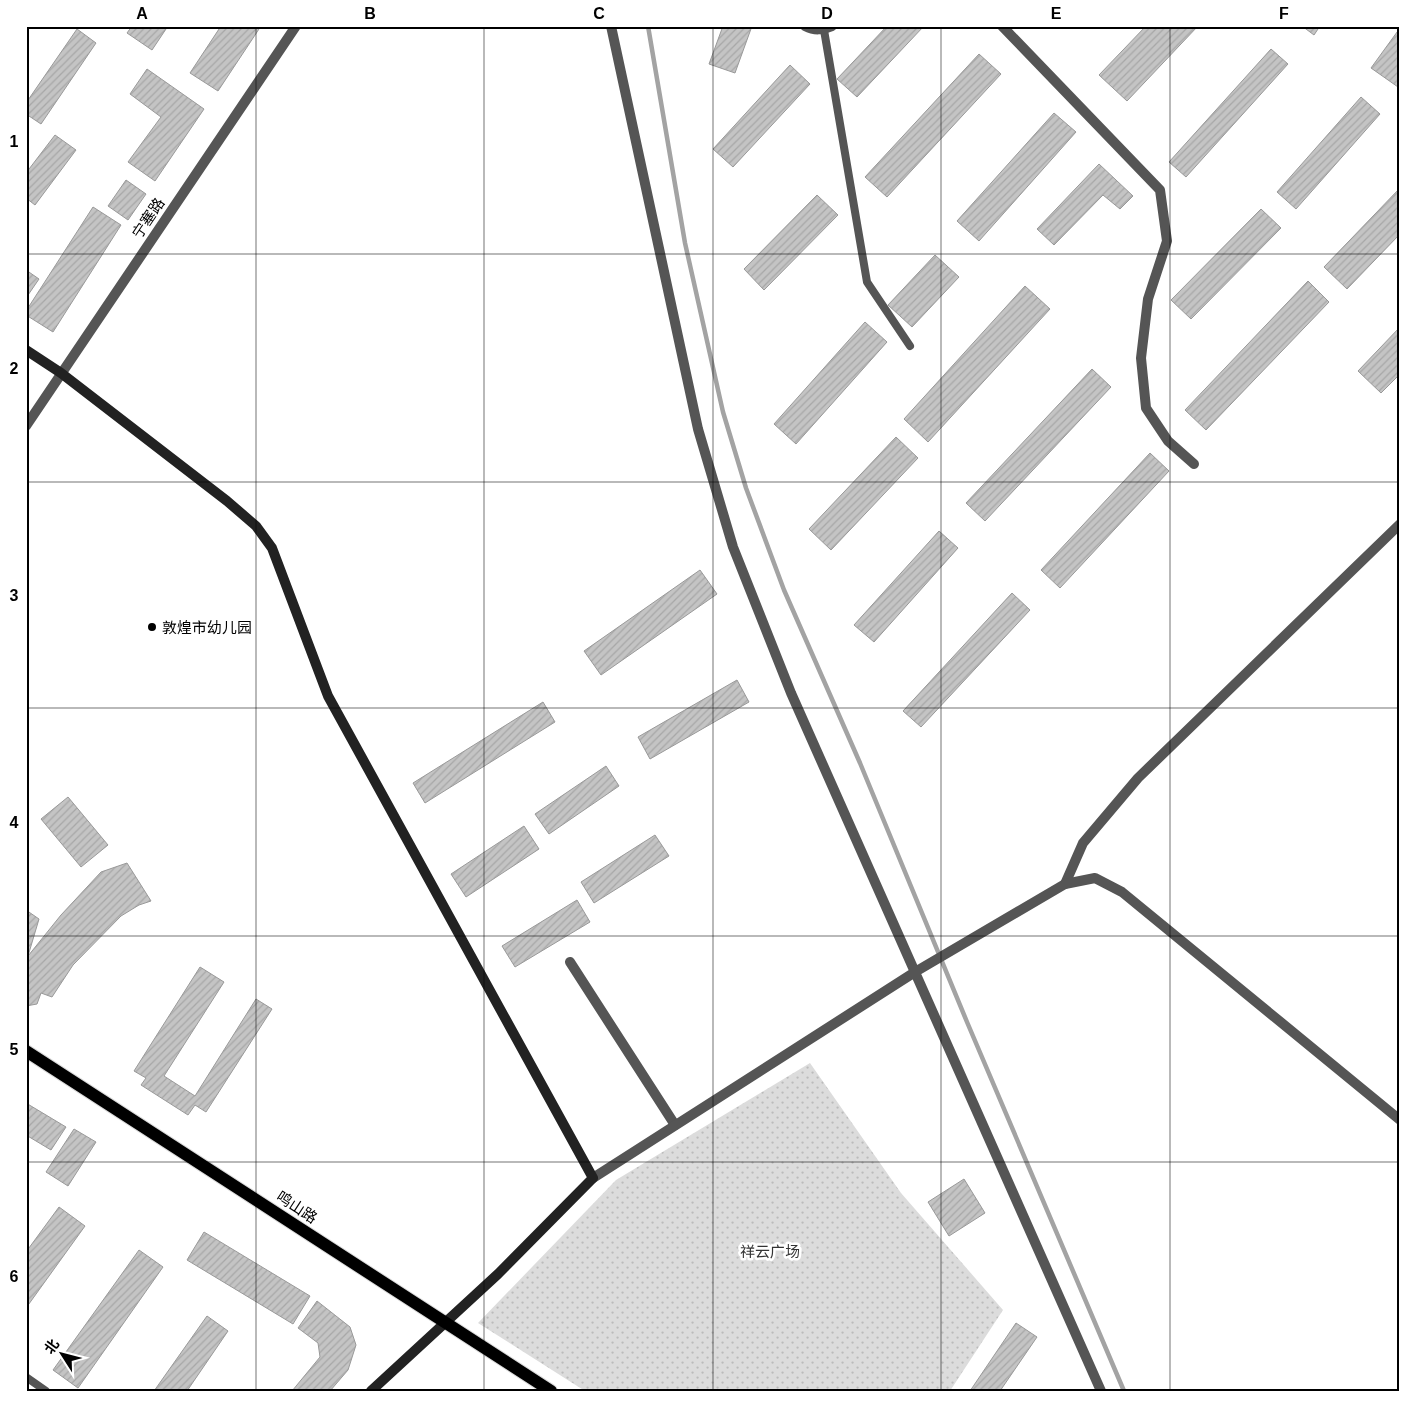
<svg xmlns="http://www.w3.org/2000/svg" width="1426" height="1417" viewBox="0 0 1426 1417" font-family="Helvetica,'Noto Sans SC',sans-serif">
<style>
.grass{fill:url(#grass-dots)}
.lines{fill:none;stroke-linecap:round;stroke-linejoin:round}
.stream{stroke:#a3a3a3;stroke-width:4.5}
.building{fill:url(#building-hatch);stroke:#999}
.primary-casing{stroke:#dbdbdb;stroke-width:14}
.service{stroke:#555;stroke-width:8}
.minor{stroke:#555;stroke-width:10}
.tertiary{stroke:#555;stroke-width:10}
.secondary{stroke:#222;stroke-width:10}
.primary{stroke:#000;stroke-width:12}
.grid{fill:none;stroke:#000;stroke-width:1;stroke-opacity:0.55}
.poi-dot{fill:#000;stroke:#fff;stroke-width:2}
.labels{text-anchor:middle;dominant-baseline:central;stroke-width:5;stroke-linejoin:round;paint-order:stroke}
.street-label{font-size:15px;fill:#000;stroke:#fff}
.poi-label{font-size:15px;fill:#000;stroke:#fff;text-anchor:start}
.park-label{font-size:15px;fill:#333;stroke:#fff}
.neatline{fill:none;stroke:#000;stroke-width:2}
.grid-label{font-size:16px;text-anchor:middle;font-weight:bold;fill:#000}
</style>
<defs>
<pattern id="grass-dots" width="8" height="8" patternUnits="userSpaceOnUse" patternTransform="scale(1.25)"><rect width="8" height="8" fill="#dcdcdc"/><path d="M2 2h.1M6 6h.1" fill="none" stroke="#bbb" stroke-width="1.8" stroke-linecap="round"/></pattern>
<pattern id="building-hatch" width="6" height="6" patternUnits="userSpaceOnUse" patternTransform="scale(1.25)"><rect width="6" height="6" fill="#c4c4c4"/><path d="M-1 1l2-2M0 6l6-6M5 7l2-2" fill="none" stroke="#a7a7a7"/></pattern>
</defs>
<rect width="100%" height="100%" fill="#fff"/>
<!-- grass -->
<path class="grass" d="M 810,1063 L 901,1193 L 1003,1310 L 950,1391 L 585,1391 L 478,1323 L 616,1180 Z"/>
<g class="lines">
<!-- stream -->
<path class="stream" d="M 648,26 L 685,243 L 723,412 L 746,488 L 784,590 L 860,763 L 967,1022 L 1124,1391"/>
</g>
<!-- building -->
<path class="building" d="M 132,26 L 168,26 L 152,50 L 127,33 Z
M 221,26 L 261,26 L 218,91 L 190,73 Z
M 723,26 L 752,26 L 735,73 L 709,64 Z
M 887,26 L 924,26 L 857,97 L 837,79 Z
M 1146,26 L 1198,26 L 1127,101 L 1099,75 Z
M 1302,26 L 1320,26 L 1314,35 Z
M 1400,28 L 1400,84 L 1398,87 L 1371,68 Z
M 77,29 L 96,43 L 41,124 L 26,114 L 26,103 Z
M 1271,49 L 1288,64 L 1186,177 L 1169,162 Z
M 979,54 L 1001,74 L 887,197 L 865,177 Z
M 790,65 L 810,84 L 733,167 L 713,149 Z
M 147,69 L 204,109 L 155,181 L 128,162 L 161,117 L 130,94 Z
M 1361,97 L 1380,114 L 1296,209 L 1277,192 Z
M 1054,113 L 1076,132 L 979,241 L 957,221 Z
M 55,135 L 76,150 L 35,205 L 26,198 L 26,173 Z
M 1099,164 L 1133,196 L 1120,209 L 1103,195 L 1054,245 L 1037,229 Z
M 126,180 L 146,194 L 128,220 L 108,206 Z
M 1400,188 L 1400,234 L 1347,289 L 1324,267 Z
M 817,195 L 838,215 L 764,290 L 744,269 Z
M 93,207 L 121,225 L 53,332 L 26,315 L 26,311 Z
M 1261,209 L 1281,228 L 1191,319 L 1171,300 Z
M 935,255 L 959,277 L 912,327 L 888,305 Z
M 26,270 L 39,279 L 26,298 Z
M 1308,281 L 1329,302 L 1206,430 L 1185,410 Z
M 1025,286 L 1050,309 L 928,442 L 904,419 Z
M 865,322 L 887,342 L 796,444 L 774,424 Z
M 1400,327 L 1400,374 L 1381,393 L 1358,371 Z
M 1092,369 L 1111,387 L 985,521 L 966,503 Z
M 896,437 L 918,458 L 831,550 L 809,529 Z
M 1150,453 L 1169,471 L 1060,588 L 1041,570 Z
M 939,531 L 958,548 L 874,642 L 854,625 Z
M 700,570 L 717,594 L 601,675 L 584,651 Z
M 1012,593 L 1030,610 L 921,727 L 903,711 Z
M 737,680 L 749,702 L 650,759 L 638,737 Z
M 543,702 L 555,722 L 425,803 L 413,783 Z
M 606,766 L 619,786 L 549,834 L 535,814 Z
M 68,797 L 108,845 L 81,867 L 41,819 Z
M 524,826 L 539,849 L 466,897 L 451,874 Z
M 655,835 L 669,856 L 594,903 L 581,882 Z
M 127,863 L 151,901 L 139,905 L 121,916 L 73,965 L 52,997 L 41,993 L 37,1004 L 26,1006 L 26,910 L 39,919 L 28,956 L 61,915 L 101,872 Z
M 577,900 L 590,922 L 515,967 L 502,946 Z
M 200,967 L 224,982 L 164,1076 L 195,1096 L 256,999 L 272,1009 L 206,1112 L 195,1105 L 188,1115 L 141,1085 L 146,1078 L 134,1071 Z
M 26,1103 L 66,1127 L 51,1150 L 26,1135 Z
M 74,1129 L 96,1142 L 68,1186 L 46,1172 Z
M 964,1179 L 985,1213 L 949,1236 L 928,1202 Z
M 59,1207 L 85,1226 L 26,1308 L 26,1252 Z
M 204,1232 L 310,1296 L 293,1324 L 187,1260 Z
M 139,1250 L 163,1267 L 78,1388 L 53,1370 Z
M 317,1301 L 350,1327 L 356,1345 L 348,1370 L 330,1391 L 292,1391 L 320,1357 L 318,1343 L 298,1328 Z
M 207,1316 L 228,1331 L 187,1391 L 154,1391 Z
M 1016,1323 L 1037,1337 L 1000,1391 L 970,1391 Z"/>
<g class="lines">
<!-- primary casing -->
<g class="primary-casing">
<path id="primary" d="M 26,1051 L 551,1391"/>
</g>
<!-- service -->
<path class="service" d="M 824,30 L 867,282 L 910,346
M 26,1377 L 46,1391"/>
<!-- minor -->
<path class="minor" d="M 805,26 C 815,31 822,30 832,26
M 1002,26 L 1160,190 L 1167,241 L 1148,299 L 1141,358 L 1146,408 L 1168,441 L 1194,464
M 1065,884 L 1083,843 L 1138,778 L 1400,524
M 570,962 L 675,1125"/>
<!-- tertiary -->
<path class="tertiary" d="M 611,26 L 698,429 L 733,547 L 791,693 L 1101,1391
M 26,426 L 296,26
M 593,1178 L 915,972 L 1065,884 L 1095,878 L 1122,892 L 1400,1120"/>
<!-- secondary -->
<path class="secondary" d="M 26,350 L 61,373 L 227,501 L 256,526 L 272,548 L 328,696 L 593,1178 L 498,1274 L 371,1391"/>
<!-- primary -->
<use href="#primary" class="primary"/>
</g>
<!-- grid -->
<path class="grid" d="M 256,26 L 256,1391M 484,26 L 484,1391M 713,26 L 713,1391M 941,26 L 941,1391M 1170,26 L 1170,1391M 26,254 L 1400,254M 26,482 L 1400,482M 26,708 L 1400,708M 26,936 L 1400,936M 26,1162 L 1400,1162"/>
<!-- markers -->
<circle class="poi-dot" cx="152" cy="627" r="5"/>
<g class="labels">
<!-- street labels -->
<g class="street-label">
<text transform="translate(148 218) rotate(-56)">宁塞路</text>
<text transform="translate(297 1207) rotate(33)">鸣山路</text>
</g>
<!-- poi labels -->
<g class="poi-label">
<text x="162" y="627">敦煌市幼儿园</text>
</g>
<!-- park labels -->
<g class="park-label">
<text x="770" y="1251">祥云广场</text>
</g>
</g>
<!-- border -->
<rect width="1426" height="1417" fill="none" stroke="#ffffff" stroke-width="55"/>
<!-- north arrow -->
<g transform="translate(62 1354) rotate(306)" stroke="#ffffff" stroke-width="4" paint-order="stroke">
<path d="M0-4L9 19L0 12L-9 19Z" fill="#000000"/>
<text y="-8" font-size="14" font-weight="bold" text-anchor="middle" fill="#000000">北</text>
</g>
<rect x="28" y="28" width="1370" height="1362" class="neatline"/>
<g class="grid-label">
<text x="142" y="19">A</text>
<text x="370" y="19">B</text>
<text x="599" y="19">C</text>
<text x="827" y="19">D</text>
<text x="1056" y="19">E</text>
<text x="1284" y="19">F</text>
<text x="14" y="147">1</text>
<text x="14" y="374">2</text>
<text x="14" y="601">3</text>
<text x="14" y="828">4</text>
<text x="14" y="1055">5</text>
<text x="14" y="1282">6</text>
</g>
</svg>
